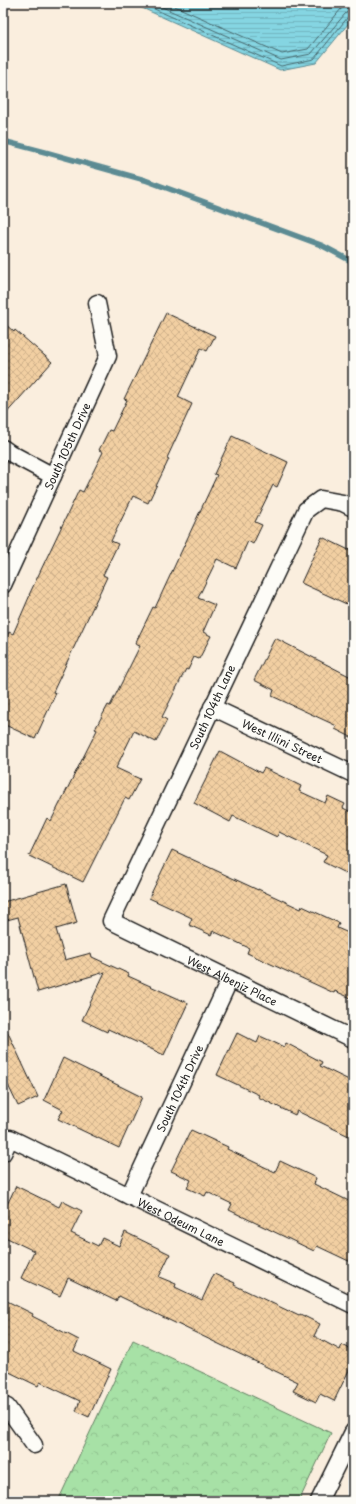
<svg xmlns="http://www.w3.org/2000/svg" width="356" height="1504" viewBox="0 0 356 1504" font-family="'Playpen Sans',sans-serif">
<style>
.forest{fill:url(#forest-crowns);stroke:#627e61}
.water{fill:url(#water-rules);stroke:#5b8b93}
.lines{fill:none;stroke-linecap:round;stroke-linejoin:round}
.shore{stroke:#46666b;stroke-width:1}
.stream{stroke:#5b8b93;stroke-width:5.5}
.building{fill:url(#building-cross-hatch);stroke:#1c1c1c}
.minor-casing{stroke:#1c1c1c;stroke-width:19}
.minor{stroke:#fdfcf7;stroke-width:16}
.labels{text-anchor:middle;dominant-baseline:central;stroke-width:3;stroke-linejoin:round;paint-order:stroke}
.street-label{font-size:11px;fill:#1c1c1c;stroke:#fdfcf7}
</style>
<defs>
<pattern id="forest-crowns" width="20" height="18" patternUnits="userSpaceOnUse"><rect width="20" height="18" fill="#a7e1a6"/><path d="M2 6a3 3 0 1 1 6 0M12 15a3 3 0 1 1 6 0" fill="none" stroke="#8fc08e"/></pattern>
<pattern id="water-rules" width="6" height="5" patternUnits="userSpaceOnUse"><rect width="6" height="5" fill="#85d5e2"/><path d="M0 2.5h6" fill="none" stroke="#72b6c1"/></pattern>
<pattern id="building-cross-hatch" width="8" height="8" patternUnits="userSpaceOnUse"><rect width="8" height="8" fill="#f2cfa2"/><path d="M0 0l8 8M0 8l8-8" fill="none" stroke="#cfb18b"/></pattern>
</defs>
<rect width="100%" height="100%" fill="#faeede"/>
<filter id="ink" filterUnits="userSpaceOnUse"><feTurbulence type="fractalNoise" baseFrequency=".025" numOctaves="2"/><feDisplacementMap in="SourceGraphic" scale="8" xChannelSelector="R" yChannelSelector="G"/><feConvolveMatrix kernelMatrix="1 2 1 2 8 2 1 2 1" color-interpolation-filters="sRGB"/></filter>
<g filter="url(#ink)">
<!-- forest -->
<path class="forest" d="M 133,1340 L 331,1433 L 299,1501 L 58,1501 Z"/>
<!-- water -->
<path class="water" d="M 131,3 L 353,3 L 353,18 L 316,63 L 280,70 Z"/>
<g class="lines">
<!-- shore -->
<path class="shore" d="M 141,3 L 281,66 L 314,59 L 348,17 L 353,16
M 153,3 L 281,60 L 311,54 L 345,14 L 349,11 L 353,11
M 168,3 L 282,54 L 308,49 L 341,9 L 347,5 L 353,4"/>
<!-- stream -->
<path class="stream" d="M 3,141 L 45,152 L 145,180 L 321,245 L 353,262"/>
</g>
<!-- building -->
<path class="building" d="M 166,313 L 215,336 L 207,351 L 201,348 L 178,397 L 192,404 L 167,458 L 169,459 L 148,503 L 133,496 L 111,541 L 118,544 L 103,575 L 107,577 L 53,692 L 56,693 L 35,739 L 3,724 L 3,645 L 9,632 L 13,634 L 30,595 L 29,595 L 79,490 L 83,492 L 103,452 L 99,450 L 109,430 L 112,431 L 127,400 L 124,399 Z
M 3,322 L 14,332 L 15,330 L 52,362 L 3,417 Z
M 232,436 L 288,462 L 277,487 L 273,485 L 255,522 L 262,525 L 253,544 L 248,541 L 236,568 L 217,559 L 198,598 L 215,605 L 203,632 L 211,636 L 199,659 L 194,657 L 188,670 L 186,669 L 162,717 L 167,720 L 156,742 L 134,731 L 116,768 L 140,779 L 129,800 L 125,798 L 83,882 L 29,856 L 47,818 L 51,821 L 97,730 L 95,729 L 108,705 L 110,706 L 140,646 L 135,644 L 153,607 L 155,608 L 195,522 L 217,475 L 214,474 Z
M 322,537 L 353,552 L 353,607 L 301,583 Z
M 275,638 L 353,678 L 353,738 L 335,729 L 337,726 L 272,696 L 274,690 L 254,680 Z
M 220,751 L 261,773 L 264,768 L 301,786 L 299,791 L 325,803 L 328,796 L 345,804 L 343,808 L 353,813 L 353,877 L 323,862 L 327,855 L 279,832 L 277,837 L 233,816 L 230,822 L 194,803 Z
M 172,850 L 258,890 L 258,889 L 301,909 L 302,906 L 339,923 L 337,928 L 353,935 L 353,999 L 335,991 L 334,993 L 247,953 L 249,948 L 213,931 L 211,935 L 189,925 L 192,918 L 149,898 Z
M 66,884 L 77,923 L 56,929 L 65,960 L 91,953 L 92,957 L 129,974 L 128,976 L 188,1003 L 164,1055 L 108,1029 L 107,1032 L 82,1020 L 105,972 L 38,992 L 18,917 L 7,920 L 3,907 L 3,902 Z
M 3,1022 L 38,1097 L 18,1106 L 7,1083 L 3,1085 Z
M 237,1033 L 257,1043 L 260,1036 L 284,1047 L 286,1043 L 322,1062 L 320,1066 L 353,1082 L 353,1138 L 297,1111 L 295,1115 L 258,1097 L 259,1095 L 217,1075 Z
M 63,1058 L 142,1097 L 119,1148 L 58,1119 L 63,1110 L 44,1100 Z
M 191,1130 L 228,1147 L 227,1149 L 275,1172 L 280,1161 L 316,1178 L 314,1184 L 353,1203 L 353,1263 L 317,1246 L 314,1251 L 229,1210 L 232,1204 L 207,1192 L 205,1196 L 187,1188 L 191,1180 L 171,1171 Z
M 16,1186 L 59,1207 L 62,1201 L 82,1211 L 71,1233 L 98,1246 L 102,1238 L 119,1246 L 125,1232 L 170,1254 L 159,1277 L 176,1284 L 175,1287 L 202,1300 L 214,1274 L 235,1283 L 234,1285 L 299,1316 L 300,1314 L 320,1324 L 314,1336 L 340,1350 L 342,1345 L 353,1350 L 353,1362 L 334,1401 L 320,1394 L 316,1402 L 293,1391 L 298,1382 L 119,1296 L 116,1301 L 68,1278 L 60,1296 L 21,1278 L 34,1251 L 3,1236 L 3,1213 Z
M 3,1299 L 33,1314 L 32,1316 L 79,1340 L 74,1351 L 111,1369 L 89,1417 L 76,1411 L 80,1401 L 40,1382 L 38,1386 L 3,1369 Z"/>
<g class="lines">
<!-- minor casing -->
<g class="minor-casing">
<g id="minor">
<path d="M 3,448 L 10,453 L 53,476"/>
<path id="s1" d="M 353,508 L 343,503 L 321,499 L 306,510 L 111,921 L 353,1039"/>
<path id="s2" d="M 3,585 L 108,356 L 97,303"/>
<path id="s3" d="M 212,707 L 353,774"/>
<path id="s4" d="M 3,1153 L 10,1138 L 353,1305"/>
<path id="s5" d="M 129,1196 L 230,979"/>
<path d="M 3,1405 L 7,1407 L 34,1445"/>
<path d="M 319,1501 L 353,1432"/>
</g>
</g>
<!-- minor -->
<use href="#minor" class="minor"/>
</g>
</g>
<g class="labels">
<!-- street labels -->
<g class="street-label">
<text stroke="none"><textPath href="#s2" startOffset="153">South 105th Drive</textPath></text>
<text transform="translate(212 707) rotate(-65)">South 104th Lane</text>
<text stroke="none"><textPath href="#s3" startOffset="78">West Illini Street</textPath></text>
<text stroke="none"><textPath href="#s1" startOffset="642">West Albeniz Place</textPath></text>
<text stroke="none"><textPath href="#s5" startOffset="119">South 104th Drive</textPath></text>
<text stroke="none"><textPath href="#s4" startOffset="207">West Odeum Lane</textPath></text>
</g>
</g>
<!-- margin -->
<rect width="356" height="1504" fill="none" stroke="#fdfcf7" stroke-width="16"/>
<rect x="8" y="8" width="340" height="1488" fill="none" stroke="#1c1c1c" stroke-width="1.5" filter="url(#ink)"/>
</svg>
